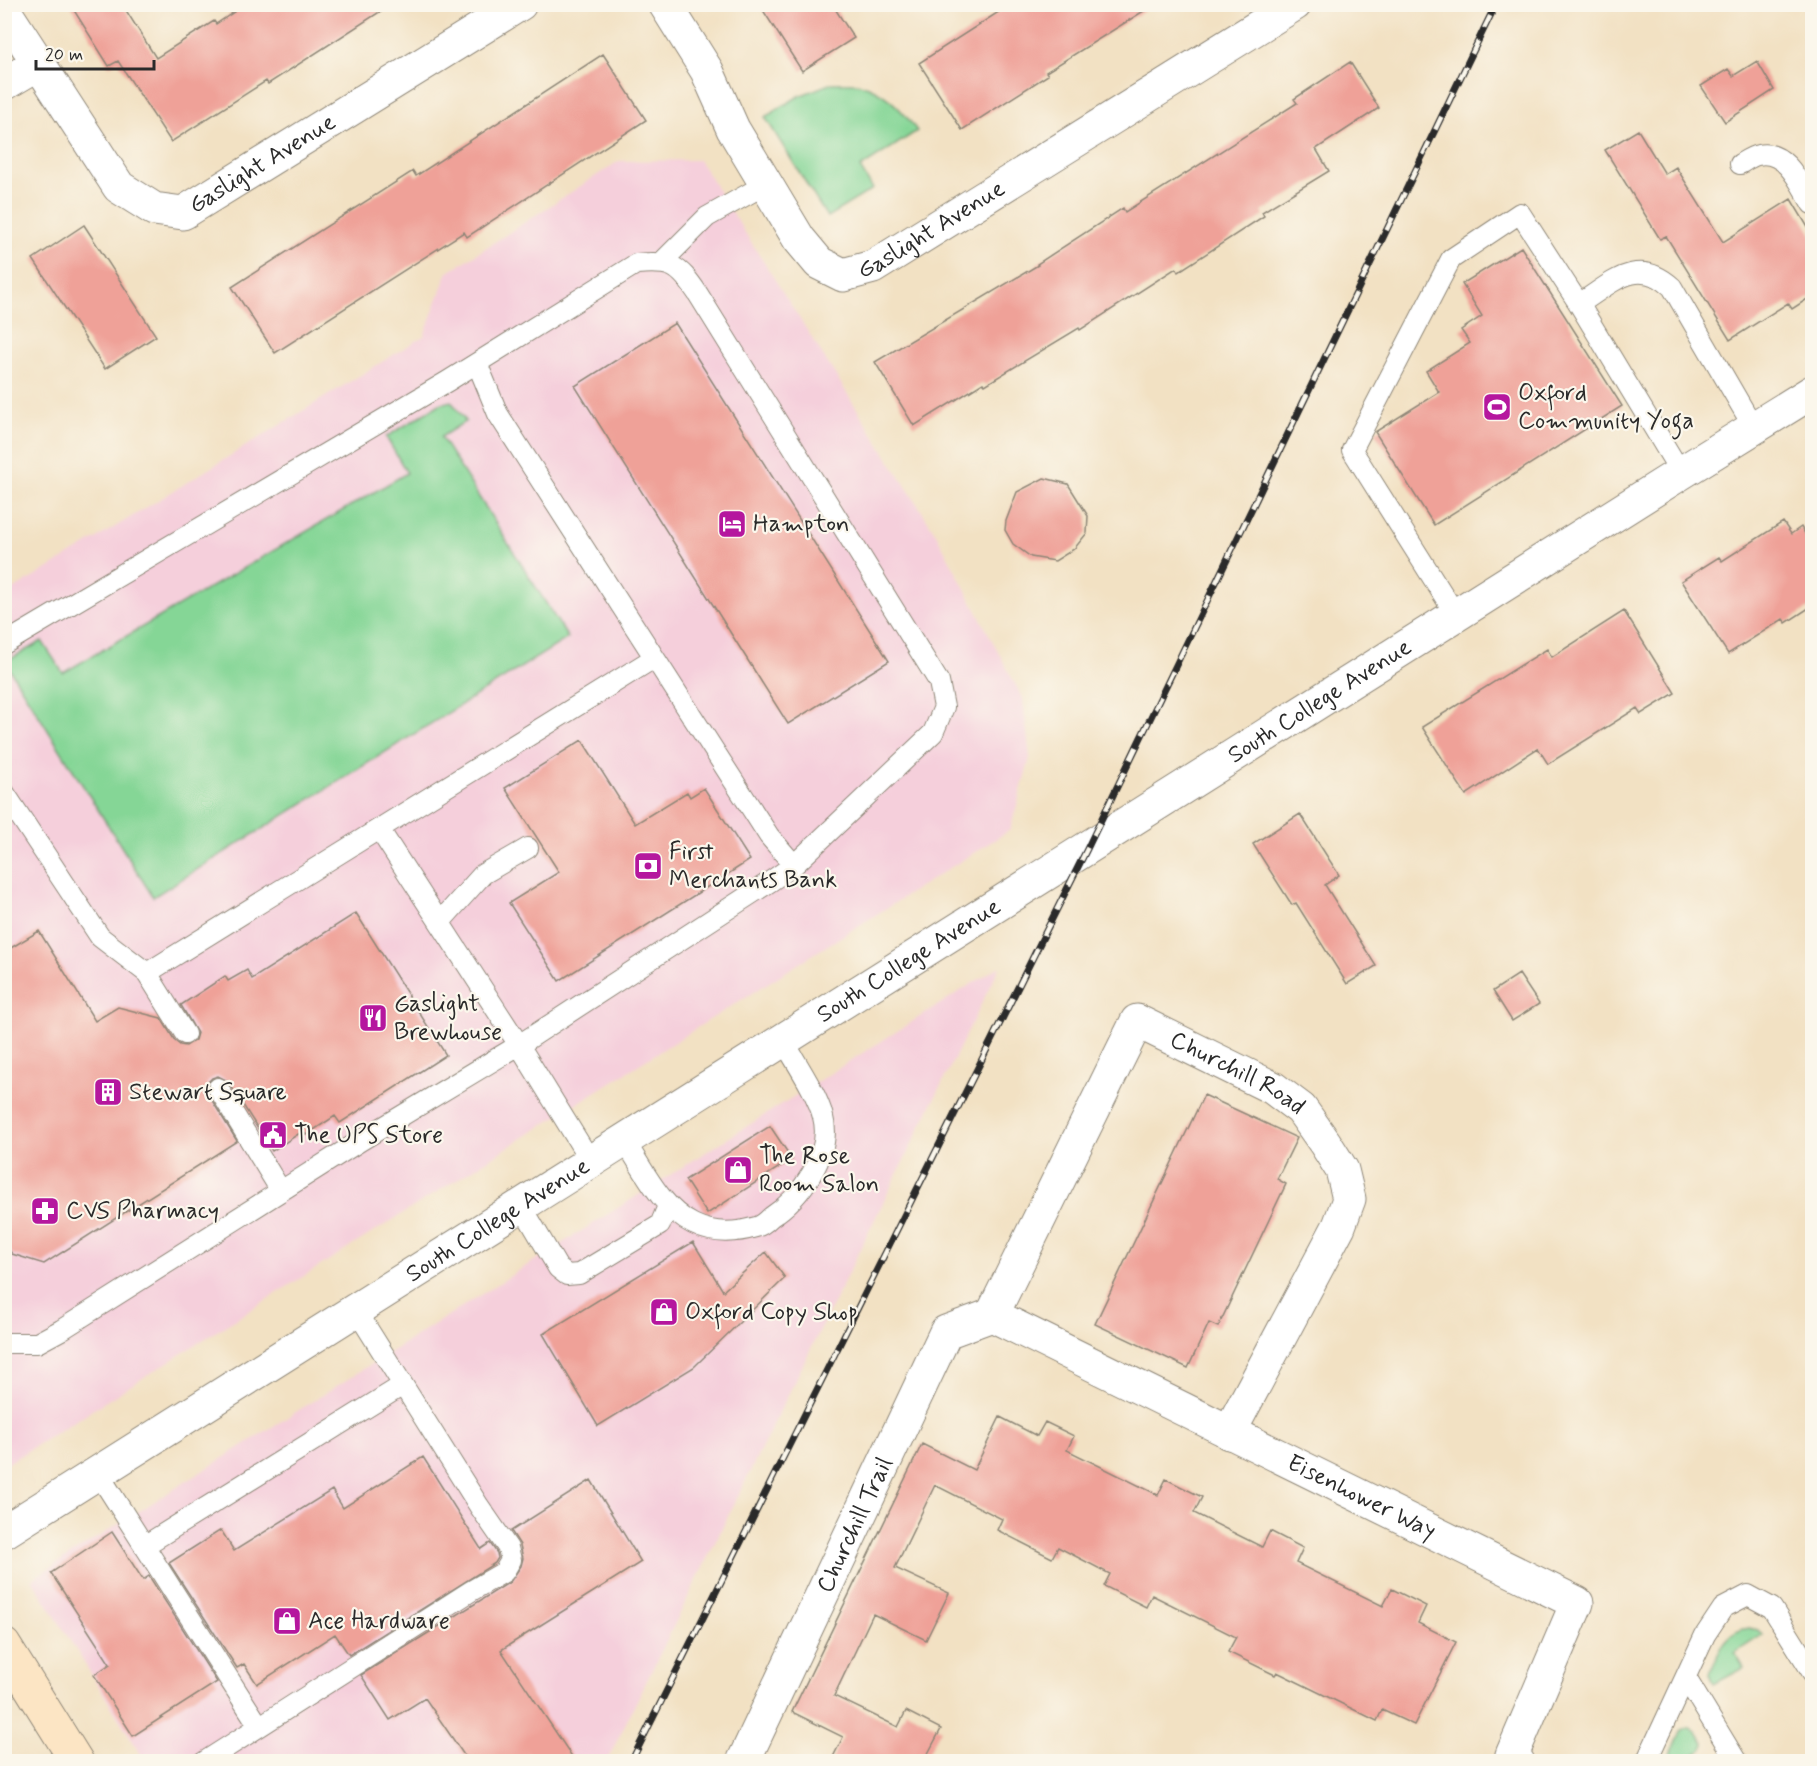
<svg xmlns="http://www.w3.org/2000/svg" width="1817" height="1766" viewBox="0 0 1817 1766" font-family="Mynerve,sans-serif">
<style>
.built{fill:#f5cfdb}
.green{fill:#85d696;stroke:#588060;stroke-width:1.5}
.building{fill:#efa198}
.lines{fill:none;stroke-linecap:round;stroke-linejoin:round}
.lane-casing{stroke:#8e8677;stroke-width:22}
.street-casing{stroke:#8e8677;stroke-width:35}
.secondary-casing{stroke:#8e8677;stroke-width:35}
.lane{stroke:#fff;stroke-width:20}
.street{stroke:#fff;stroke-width:33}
.secondary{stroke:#fce5c4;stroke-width:33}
.rail-casing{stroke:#2b2b2b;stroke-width:7}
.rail{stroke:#fbf7ec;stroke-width:4.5;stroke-dasharray:14;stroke-linecap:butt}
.labels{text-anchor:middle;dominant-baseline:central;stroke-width:4.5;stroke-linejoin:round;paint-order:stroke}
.street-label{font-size:24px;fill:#2b2b2b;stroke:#fbf7ec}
.poi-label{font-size:24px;fill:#2b2b2b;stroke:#fbf7ec;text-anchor:start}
</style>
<rect width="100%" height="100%" fill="#fbf7ec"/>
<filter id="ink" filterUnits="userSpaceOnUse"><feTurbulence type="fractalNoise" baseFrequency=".0167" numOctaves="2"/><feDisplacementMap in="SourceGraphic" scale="12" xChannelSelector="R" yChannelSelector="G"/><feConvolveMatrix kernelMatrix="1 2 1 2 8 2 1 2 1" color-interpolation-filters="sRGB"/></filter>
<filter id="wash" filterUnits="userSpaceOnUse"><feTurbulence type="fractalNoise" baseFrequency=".008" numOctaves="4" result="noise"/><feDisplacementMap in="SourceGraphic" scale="24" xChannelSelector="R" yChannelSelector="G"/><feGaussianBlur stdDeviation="1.35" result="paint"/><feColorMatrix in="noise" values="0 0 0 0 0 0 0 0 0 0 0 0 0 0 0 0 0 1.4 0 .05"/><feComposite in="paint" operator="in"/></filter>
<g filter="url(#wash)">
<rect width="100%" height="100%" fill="#f2e1c3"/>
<!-- built -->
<path class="built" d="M 699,160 L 935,532 L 1023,699 L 1030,758 L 1010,830 L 5,1465 L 5,595 L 424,336 L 447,273 L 619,161 Z
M 1000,966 L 607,1761 L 145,1761 L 32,1579 Z"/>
<!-- green -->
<path class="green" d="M 832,83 C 840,83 851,82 860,84 C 885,91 903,110 917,131 L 860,168 L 873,189 L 827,217 L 765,117 L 799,96 Z
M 451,401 L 466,421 L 441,437 L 568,638 L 153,897 L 5,662 L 42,641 L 63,673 L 407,473 L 386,437 L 440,404 Z
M 1749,1628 L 1758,1630 L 1762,1635 L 1735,1653 L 1744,1668 L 1714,1684 L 1710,1673 C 1719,1653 1724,1631 1749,1628 Z
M 1689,1727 L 1696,1732 L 1704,1743 L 1703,1749 L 1684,1761 L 1667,1761 L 1682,1730 Z"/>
<g id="blocks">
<!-- building -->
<path class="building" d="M 70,4 L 122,4 L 156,58 L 214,21 L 216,24 L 246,4 L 392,4 L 268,84 L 266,81 L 171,142 L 118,61 L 109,66 Z
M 759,4 L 832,4 L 854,38 L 802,71 Z
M 1011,4 L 1155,4 L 1046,72 L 1048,75 L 962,130 L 919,63 Z
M 603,54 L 646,120 L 467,237 L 464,232 L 275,353 L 232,287 L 413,171 L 416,176 Z
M 1757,61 L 1774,90 L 1725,122 L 1701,86 L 1728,69 L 1733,76 Z
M 1350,62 L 1379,108 L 1316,149 L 1329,171 L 1262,212 L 1264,216 L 1178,272 L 1176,268 L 1080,330 L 1079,328 L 985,385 L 983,383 L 914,426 L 875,362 L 1038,265 L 1037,264 L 1123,208 L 1125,212 L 1297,103 L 1294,99 Z
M 1638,130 L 1665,174 L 1676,167 L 1723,242 L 1791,199 L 1812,234 L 1812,296 L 1792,309 L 1788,303 L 1730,340 L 1666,236 L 1660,239 L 1605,150 Z
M 84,225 L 156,336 L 105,369 L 33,259 Z
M 1521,247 L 1622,406 L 1434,525 L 1375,432 L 1439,392 L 1426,371 L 1470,343 L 1461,330 L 1482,316 L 1462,284 Z
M 675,323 L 889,661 L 788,724 L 575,386 Z
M 1044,478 L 1068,484 L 1088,516 L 1087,533 L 1074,549 L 1055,561 L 1031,557 L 1013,544 L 1005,530 L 1006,521 L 1017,492 Z
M 1783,522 L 1791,534 L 1801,527 L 1812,545 L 1812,606 L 1786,623 L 1783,619 L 1728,654 L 1681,581 L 1719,557 L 1722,561 Z
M 1624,611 L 1675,693 L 1641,714 L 1637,708 L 1548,764 L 1538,748 L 1466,795 L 1422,727 L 1547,649 L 1552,657 Z
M 582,740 L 635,824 L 687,792 L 690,797 L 704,788 L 750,860 L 559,981 L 509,903 L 559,872 L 505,788 Z
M 1300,814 L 1339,875 L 1325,885 L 1376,966 L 1347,984 L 1296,903 L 1292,905 L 1253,844 Z
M 356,913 L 446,1055 L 340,1123 L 335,1116 L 306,1135 L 303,1131 L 272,1151 L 228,1081 L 218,1076 L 212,1078 L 207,1083 L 208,1094 L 237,1141 L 44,1264 L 12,1254 L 4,1243 L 4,952 L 39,931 L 95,1021 L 118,1007 L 161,1018 L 175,1041 L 180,1045 L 186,1046 L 195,1040 L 197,1033 L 181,1005 L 225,976 L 228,981 L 247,970 L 252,979 Z
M 1519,974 L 1539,1004 L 1512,1021 L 1493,991 Z
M 1204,1095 L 1297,1138 L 1277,1179 L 1286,1184 L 1218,1327 L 1209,1323 L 1188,1368 L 1095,1324 Z
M 770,1126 L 792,1159 L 707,1214 L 685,1180 Z
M 693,1242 L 723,1291 L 766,1252 L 785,1278 L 694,1367 L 598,1426 L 543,1334 Z
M 1000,1417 L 1037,1436 L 1045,1422 L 1074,1436 L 1067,1450 L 1158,1495 L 1166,1479 L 1202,1497 L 1194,1513 L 1262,1547 L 1270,1531 L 1303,1548 L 1296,1563 L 1383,1606 L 1392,1589 L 1426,1606 L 1418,1623 L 1456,1642 L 1414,1725 L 1382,1710 L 1377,1721 L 1277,1672 L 1275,1675 L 1228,1652 L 1236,1637 L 1152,1595 L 1146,1607 L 1104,1586 L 1110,1574 L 1058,1547 L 1052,1558 L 997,1530 L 1002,1519 L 935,1485 L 895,1568 L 949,1593 L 926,1640 L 873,1614 L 834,1696 L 898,1727 L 906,1711 L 941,1729 L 924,1761 L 831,1761 L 843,1737 L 792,1712 L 922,1444 L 974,1470 Z
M 423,1457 L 481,1549 L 490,1543 L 497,1553 L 498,1558 L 495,1563 L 349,1655 L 335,1634 L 257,1684 L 244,1664 L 237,1668 L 169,1563 L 221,1530 L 234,1551 L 332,1490 L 343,1508 Z
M 591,1480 L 641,1562 L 501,1650 L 575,1761 L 468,1761 L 425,1698 L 390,1720 L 361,1675 L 510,1582 L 521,1566 L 523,1558 L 520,1545 L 511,1531 Z
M 112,1532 L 143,1580 L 149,1576 L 217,1682 L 133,1736 L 94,1675 L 110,1664 L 51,1573 Z"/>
</g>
</g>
<g filter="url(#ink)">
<use href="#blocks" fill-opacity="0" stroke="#8e8677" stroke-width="1.5"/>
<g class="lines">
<!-- lane casing -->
<g class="lane-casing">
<path id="lane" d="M 1740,164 C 1745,161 1752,156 1758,155 C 1786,149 1800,184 1812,204
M 662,262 L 707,217 L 766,184
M 1579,304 C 1611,284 1637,255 1672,287 L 1754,428
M 477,363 L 498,414 L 769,836 L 794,865
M 1456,615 L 1352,450 L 1451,259 L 1520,213 L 1579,304 L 1681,473
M 4,644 L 448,381 L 636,264 C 671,261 678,264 698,294 L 939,682 L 944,707 L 933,733 L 794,865 L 771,881 L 519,1045 L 360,1141 L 61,1330 L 37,1343 L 4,1343
M 4,792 L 100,937 L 147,973 L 654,658
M 379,829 L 519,1045 L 591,1162
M 440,922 L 483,874 L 528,848
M 147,973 L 185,1034
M 218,1088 L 281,1191
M 624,1140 C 644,1170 661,1208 693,1224 C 713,1234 736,1233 756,1227 C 762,1226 767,1221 771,1217 C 800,1198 833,1154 823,1117 C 818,1095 795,1061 783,1040
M 521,1205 L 558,1268 L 567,1275 L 579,1274 L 660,1225 L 668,1206
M 98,1473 L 259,1726
M 144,1546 L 403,1385
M 1686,1678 L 1737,1762
M 204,1762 L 471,1591 L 504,1572 L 511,1560 L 508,1548 L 479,1506 L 356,1310
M 1646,1762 L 1705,1635 L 1723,1608 L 1748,1595 L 1772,1608 L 1812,1672"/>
</g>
<!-- street casing -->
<g class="street-casing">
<g id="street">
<path id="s1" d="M 665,4 L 707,71 L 733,129 L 799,239 L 819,263 L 843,275 L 873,267 L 1295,4"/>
<path id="s2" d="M 4,10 L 119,187 L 154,209 L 183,213 L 520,4"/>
<path d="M 4,84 L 38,64"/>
<path id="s3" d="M 992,1315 L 1137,1021 L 1273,1088 L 1301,1109 L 1325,1143 L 1342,1170 L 1349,1199 L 1339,1226 L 1229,1433"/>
<path id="s4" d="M 992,1315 L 1577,1603 L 1512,1755 L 1518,1762"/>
<path id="s5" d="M 4,1532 L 1681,473 L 1812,392"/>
<path id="s6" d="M 743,1762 L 946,1332 L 992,1315"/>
</g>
</g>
<!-- secondary casing -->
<g class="secondary-casing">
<path id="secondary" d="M 4,1645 L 77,1762"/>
</g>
<!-- lane -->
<use href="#lane" class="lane"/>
<!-- street -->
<use href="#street" class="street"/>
<!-- secondary -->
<use href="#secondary" class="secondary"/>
<!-- rail casing -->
<g class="rail-casing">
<path id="rail" d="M 631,1762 L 1087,849 L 1496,4"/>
</g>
<!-- rail -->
<use href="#rail" class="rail"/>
</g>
</g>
<!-- icons -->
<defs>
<g id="stadium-square" transform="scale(1.5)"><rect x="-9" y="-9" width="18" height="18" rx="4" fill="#b5179e" stroke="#fbf7ec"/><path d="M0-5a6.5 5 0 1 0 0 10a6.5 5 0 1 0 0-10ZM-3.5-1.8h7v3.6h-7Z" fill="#fff"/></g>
<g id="hotel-square" transform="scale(1.5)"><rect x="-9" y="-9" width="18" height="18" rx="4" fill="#b5179e" stroke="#fbf7ec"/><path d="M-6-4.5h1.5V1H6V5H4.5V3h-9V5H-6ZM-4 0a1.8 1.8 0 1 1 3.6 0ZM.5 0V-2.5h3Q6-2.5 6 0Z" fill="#fff"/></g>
<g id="bank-square" transform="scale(1.5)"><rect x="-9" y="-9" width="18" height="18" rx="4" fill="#b5179e" stroke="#fbf7ec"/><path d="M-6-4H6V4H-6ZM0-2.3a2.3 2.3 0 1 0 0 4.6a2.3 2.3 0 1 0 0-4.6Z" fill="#fff"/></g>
<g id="restaurant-square" transform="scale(1.5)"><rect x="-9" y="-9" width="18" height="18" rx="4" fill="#b5179e" stroke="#fbf7ec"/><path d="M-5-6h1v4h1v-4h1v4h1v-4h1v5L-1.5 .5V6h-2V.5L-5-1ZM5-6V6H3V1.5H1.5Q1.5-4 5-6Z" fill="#fff"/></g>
<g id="building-square" transform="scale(1.5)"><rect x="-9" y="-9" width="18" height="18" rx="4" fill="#b5179e" stroke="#fbf7ec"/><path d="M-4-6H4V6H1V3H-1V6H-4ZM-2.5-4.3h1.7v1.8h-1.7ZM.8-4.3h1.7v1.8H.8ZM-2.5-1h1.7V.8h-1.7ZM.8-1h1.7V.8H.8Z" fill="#fff"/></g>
<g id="civic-square" transform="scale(1.5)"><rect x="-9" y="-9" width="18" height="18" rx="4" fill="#b5179e" stroke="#fbf7ec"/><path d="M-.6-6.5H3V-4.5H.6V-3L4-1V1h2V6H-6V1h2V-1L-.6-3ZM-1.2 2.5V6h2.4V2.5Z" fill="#fff"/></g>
<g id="shop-square" transform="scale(1.5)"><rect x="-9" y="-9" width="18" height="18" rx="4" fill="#b5179e" stroke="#fbf7ec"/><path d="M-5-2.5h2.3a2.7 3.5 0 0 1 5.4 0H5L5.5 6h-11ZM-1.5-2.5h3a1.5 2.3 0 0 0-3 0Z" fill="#fff"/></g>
<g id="pharmacy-square" transform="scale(1.5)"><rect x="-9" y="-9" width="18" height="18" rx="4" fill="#b5179e" stroke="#fbf7ec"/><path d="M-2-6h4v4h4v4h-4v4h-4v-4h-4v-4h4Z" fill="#fff"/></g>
</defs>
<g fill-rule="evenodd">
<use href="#stadium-square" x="1497" y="407"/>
<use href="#hotel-square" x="732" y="524"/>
<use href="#bank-square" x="648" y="866"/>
<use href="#restaurant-square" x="373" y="1018"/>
<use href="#building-square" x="108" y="1092"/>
<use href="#civic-square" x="273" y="1135"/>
<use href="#shop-square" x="738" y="1170"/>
<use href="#pharmacy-square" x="45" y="1211"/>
<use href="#shop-square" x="664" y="1312"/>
<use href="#shop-square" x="287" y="1621"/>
</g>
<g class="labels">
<!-- street labels -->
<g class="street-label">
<text stroke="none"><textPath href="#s2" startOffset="375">Gaslight Avenue</textPath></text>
<text stroke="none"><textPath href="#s1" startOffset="429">Gaslight Avenue</textPath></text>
<text stroke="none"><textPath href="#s5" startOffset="1556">South College Avenue</textPath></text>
<text stroke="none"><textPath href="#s5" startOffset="1070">South College Avenue</textPath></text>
<text stroke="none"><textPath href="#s3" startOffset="441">Churchill Road</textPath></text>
<text stroke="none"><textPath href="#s5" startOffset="584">South College Avenue</textPath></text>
<text stroke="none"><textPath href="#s4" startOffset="412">Eisenhower Way</textPath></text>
<text stroke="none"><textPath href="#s6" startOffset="262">Churchill Trail</textPath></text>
</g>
<!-- poi labels -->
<g class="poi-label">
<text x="1518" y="393">Oxford<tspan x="1518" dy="28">Community Yoga</tspan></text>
<text x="753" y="524">Hampton</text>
<text x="669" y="852">First<tspan x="669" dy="28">Merchants Bank</tspan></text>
<text x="394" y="1004">Gaslight<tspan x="394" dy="28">Brewhouse</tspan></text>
<text x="129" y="1092">Stewart Square</text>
<text x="294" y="1135">The UPS Store</text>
<text x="759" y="1156">The Rose<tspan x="759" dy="28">Room Salon</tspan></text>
<text x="66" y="1211">CVS Pharmacy</text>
<text x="685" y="1312">Oxford Copy Shop</text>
<text x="308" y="1621">Ace Hardware</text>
</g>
</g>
<!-- margin -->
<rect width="1817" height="1766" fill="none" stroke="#fbf7ec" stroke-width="24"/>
<!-- scale -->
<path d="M36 60v9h118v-9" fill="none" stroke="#2b2b2b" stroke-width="3"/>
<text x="45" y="60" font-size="18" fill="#2b2b2b" stroke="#fbf7ec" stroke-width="4.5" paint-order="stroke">20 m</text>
</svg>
